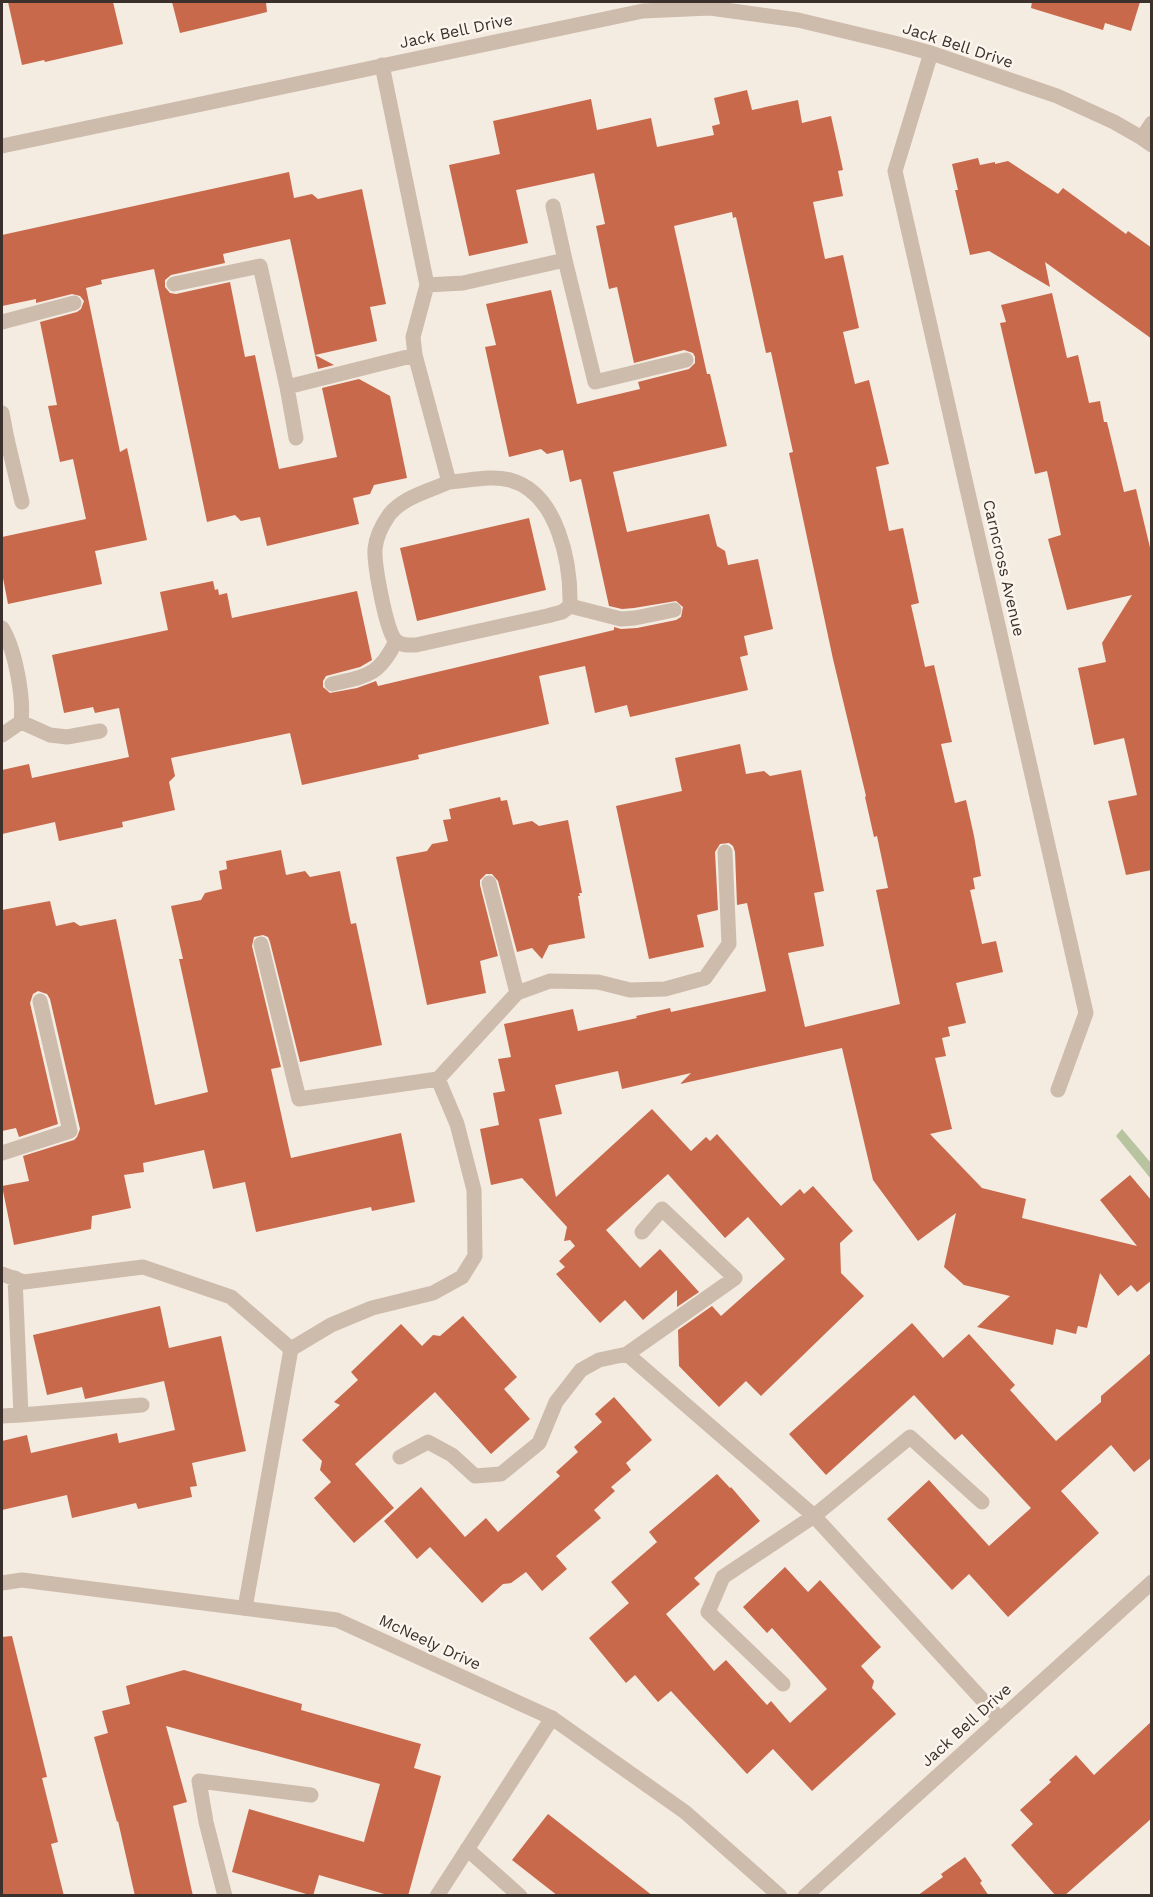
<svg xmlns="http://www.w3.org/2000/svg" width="1153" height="1897" viewBox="0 0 1153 1897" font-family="'Work Sans',sans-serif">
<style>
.green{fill:#b8c4a0}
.building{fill:#c8694b}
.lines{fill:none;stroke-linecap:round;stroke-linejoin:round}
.lane{stroke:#cdbbac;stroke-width:15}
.street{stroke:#cdbbac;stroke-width:15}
.labels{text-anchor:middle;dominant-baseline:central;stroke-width:5;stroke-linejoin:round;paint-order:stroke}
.street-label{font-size:16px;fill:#3b302b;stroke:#fbf5ee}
</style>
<rect width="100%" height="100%" fill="#f4ebe1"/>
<!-- green -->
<path class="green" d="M 1122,1129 L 1151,1163 L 1151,1179 L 1116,1136 Z"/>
<!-- building -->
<path class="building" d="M 8,2 L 113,2 L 123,44 L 45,62 L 44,60 L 22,65 Z
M 172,2 L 266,2 L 267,12 L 180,33 Z
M 1032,2 L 1140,2 L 1131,31 L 1105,23 L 1103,30 L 1031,8 Z
M 747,90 L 752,110 L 798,100 L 802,123 L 831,116 L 843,170 L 838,171 L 843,196 L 813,202 L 825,259 L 843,255 L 859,328 L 843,332 L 855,384 L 869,380 L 889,464 L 876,467 L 889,531 L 903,528 L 919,603 L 911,605 L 925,667 L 934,665 L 952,742 L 941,744 L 955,803 L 966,800 L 974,836 L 981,876 L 973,878 L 975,889 L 970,890 L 982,944 L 996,941 L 1003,972 L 956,983 L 966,1023 L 948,1027 L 950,1036 L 942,1038 L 946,1056 L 935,1058 L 952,1129 L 930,1134 L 982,1188 L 1026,1199 L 1022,1218 L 1137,1246 L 1100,1200 L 1130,1175 L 1152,1201 L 1152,1280 L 1137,1292 L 1131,1285 L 1118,1296 L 1100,1273 L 1087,1328 L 1078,1326 L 1076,1334 L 1056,1329 L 1053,1345 L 977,1327 L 1010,1296 L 964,1285 L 944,1267 L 956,1213 L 918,1241 L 873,1180 L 842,1048 L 680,1084 L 691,1073 L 622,1089 L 618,1071 L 555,1085 L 562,1114 L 539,1119 L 556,1197 L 652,1109 L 691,1151 L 706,1137 L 710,1141 L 717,1134 L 781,1206 L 800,1189 L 804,1194 L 813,1186 L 853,1231 L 840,1243 L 841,1273 L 864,1296 L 761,1396 L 746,1381 L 719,1407 L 679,1366 L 678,1330 L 712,1306 L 721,1316 L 785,1259 L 748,1217 L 725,1238 L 668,1174 L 606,1230 L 640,1268 L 660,1249 L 699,1292 L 677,1307 L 677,1290 L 643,1320 L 625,1300 L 600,1323 L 556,1274 L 565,1267 L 559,1261 L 575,1246 L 570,1240 L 564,1241 L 567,1227 L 522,1178 L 491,1185 L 480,1129 L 499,1125 L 493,1093 L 505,1091 L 498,1059 L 511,1057 L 504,1024 L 573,1009 L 578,1031 L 637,1018 L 636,1016 L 670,1008 L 671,1012 L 766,991 L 747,903 L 737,905 L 735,852 L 733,846 L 729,843 L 720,844 L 715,852 L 718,910 L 697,915 L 704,947 L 649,959 L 616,806 L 682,791 L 675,758 L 740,744 L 746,774 L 764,771 L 770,776 L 801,770 L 824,891 L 814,893 L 824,946 L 788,953 L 805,1027 L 900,1004 L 876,890 L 888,888 L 877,836 L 874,837 L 865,797 L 866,796 L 833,659 L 789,453 L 793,452 L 771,352 L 766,353 L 736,217 L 733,218 L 732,212 L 674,226 L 707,374 L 710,374 L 727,446 L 613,472 L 627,532 L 709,514 L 717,546 L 725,551 L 728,565 L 758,559 L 773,629 L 744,636 L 748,655 L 740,657 L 748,690 L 630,717 L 627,705 L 595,713 L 585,666 L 539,676 L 549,724 L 418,755 L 419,759 L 302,785 L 290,733 L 171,758 L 175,776 L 169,782 L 175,810 L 122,822 L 123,827 L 59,841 L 55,822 L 2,834 L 2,770 L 29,764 L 32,778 L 129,757 L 119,708 L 95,713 L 93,707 L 64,713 L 52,655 L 168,630 L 160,592 L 213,581 L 215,590 L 218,589 L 219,595 L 227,593 L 232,618 L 357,591 L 372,660 L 360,667 L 326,676 L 323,681 L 323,687 L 330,693 L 357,688 L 376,681 L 378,686 L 614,630 L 614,627 L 621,629 L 637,628 L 676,620 L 681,617 L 683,607 L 676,601 L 634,608 L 622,609 L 609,606 L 581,479 L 570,482 L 563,450 L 547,454 L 541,449 L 509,457 L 485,347 L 496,345 L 486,304 L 551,290 L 577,404 L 640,389 L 638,382 L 689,369 L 695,363 L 695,357 L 693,353 L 684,350 L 634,363 L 617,287 L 609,289 L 596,226 L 605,224 L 594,173 L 516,190 L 528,243 L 469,256 L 449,165 L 500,154 L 493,121 L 591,99 L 597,130 L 651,118 L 657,147 L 714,135 L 712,126 L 720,124 L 714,98 Z
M 978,158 L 980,165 L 995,162 L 995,164 L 1008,161 L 1058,194 L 1063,188 L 1126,234 L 1128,231 L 1152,248 L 1152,339 L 1045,262 L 1050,287 L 989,251 L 970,255 L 955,190 L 958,190 L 952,164 Z
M 289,172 L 294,198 L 312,194 L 318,199 L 362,189 L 386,304 L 370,307 L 377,341 L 315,355 L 290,239 L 223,254 L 225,263 L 171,275 L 165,280 L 165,287 L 170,293 L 176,294 L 230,282 L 245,357 L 255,355 L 279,469 L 337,457 L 322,388 L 359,379 L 390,396 L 407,478 L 374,485 L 370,494 L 353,498 L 359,524 L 267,546 L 260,517 L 241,521 L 235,515 L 207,522 L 154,269 L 101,280 L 102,284 L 86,288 L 120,452 L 127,448 L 147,540 L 95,551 L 102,584 L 8,604 L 2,573 L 2,537 L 86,519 L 73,459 L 60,462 L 48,406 L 57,405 L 40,322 L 77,312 L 81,309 L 84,301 L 80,296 L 72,294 L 36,303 L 36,299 L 2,306 L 2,235 Z
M 1052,293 L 1067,358 L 1078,355 L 1089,403 L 1100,401 L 1104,422 L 1107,422 L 1124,492 L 1136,489 L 1152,556 L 1152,870 L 1126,875 L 1108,801 L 1137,795 L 1124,738 L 1094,745 L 1078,668 L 1106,662 L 1102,643 L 1132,595 L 1067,610 L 1048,539 L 1061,535 L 1047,471 L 1035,474 L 1000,323 L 1006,322 L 1001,305 Z
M 315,355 L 334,365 L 318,369 Z
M 529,518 L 546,590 L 417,621 L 400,548 Z
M 500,797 L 501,801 L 507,800 L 513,825 L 532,821 L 539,826 L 568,820 L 582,893 L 579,893 L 580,896 L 578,896 L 585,938 L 549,945 L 542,959 L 532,948 L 517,952 L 498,881 L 492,874 L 486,874 L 480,880 L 480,885 L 498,956 L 480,961 L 486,993 L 427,1005 L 396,857 L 427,851 L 432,844 L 448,841 L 443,820 L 451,819 L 449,809 Z
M 281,850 L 286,875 L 305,871 L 310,877 L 340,871 L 351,924 L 356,923 L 382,1045 L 300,1062 L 270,942 L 268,937 L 263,935 L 254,937 L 252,946 L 281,1067 L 271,1069 L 291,1158 L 401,1133 L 415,1202 L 372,1211 L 371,1207 L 256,1232 L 245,1182 L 213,1189 L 204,1150 L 143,1163 L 144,1172 L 124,1175 L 131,1208 L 92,1216 L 91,1229 L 14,1245 L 2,1186 L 29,1181 L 23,1156 L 74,1140 L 77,1137 L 80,1129 L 50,999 L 47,994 L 38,991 L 33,994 L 30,1003 L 58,1124 L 19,1137 L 16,1128 L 2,1131 L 2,910 L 50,901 L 56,926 L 74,922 L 80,926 L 116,919 L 155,1105 L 208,1092 L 179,959 L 183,959 L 171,906 L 201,900 L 205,893 L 222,889 L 219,871 L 227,869 L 226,861 Z
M 160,1306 L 169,1348 L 221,1336 L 246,1451 L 192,1463 L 197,1486 L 190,1487 L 192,1497 L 138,1509 L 136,1503 L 72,1518 L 67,1495 L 2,1510 L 2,1441 L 27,1435 L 31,1453 L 117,1433 L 119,1443 L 175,1430 L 164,1381 L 85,1399 L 82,1387 L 47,1395 L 33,1335 Z
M 463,1316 L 517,1377 L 504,1389 L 530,1419 L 491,1454 L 435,1392 L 355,1464 L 394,1508 L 354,1543 L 314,1498 L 331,1482 L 320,1470 L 322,1461 L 302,1440 L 340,1405 L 334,1402 L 358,1380 L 351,1372 L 401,1324 L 422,1346 L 433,1335 L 440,1336 Z
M 912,1323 L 943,1358 L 969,1334 L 1015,1385 L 1010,1390 L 1056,1441 L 1101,1402 L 1101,1396 L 1152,1352 L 1152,1457 L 1134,1472 L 1111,1445 L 1061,1491 L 1099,1533 L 1008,1617 L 969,1574 L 952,1590 L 887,1519 L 929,1480 L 989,1546 L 1031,1508 L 962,1434 L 955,1440 L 914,1395 L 826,1475 L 789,1434 Z
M 614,1397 L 652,1440 L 626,1463 L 631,1470 L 611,1487 L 615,1491 L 594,1510 L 601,1518 L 556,1556 L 567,1569 L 542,1591 L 526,1572 L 511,1583 L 503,1584 L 482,1603 L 430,1547 L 417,1559 L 384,1521 L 421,1487 L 465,1537 L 486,1518 L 498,1532 L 560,1476 L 556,1472 L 578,1452 L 574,1447 L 602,1422 L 595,1414 Z
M 717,1474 L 730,1488 L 731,1487 L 760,1521 L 694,1578 L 700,1584 L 666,1614 L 714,1671 L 726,1660 L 767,1705 L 771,1701 L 790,1723 L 827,1689 L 772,1628 L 767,1633 L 743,1607 L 785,1567 L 808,1592 L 820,1580 L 881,1647 L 861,1666 L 874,1681 L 872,1688 L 896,1714 L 812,1791 L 773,1749 L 747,1774 L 671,1691 L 658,1702 L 635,1675 L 626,1683 L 589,1638 L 629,1603 L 611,1582 L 657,1542 L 649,1532 Z
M 12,1636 L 47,1777 L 42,1778 L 58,1842 L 51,1844 L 64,1896 L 2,1896 L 2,1637 Z
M 184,1670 L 302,1704 L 301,1710 L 421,1744 L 414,1768 L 441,1776 L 408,1896 L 391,1896 L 319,1875 L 313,1896 L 232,1872 L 249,1809 L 364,1842 L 380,1784 L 166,1726 L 187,1802 L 173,1806 L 193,1896 L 135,1896 L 118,1821 L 117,1822 L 94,1737 L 108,1733 L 102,1711 L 130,1704 L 126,1686 Z
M 1152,1721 L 1152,1818 L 1064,1896 L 1056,1896 L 1011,1845 L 1033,1824 L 1020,1810 L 1051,1782 L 1049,1780 L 1076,1755 L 1094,1775 Z
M 548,1814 L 653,1896 L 558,1896 L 512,1860 Z
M 965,1857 L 982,1881 L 980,1883 L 989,1896 L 917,1896 L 943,1877 L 941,1874 Z"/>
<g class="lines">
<!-- lane -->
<path class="lane" d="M 382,65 L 427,285 L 413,337 L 415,355 L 449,482 C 468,481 491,475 510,480 C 558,493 571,563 570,606 L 562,612 L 547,616 L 416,645 C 409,645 401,646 395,640 C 386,629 374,565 375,549 C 376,538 382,525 389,515 C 403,497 429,491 449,482
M 553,206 L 565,260
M 174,284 L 260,266 L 287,387 L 415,355
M 427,285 L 463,283 L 565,260 L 595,382 L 686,360
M 2,322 L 74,303
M 287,387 L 296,438
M 2,413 L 7,439 L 2,441
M 570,606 L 621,619 L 635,618 L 674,610
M 2,628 C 15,649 24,697 21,722 L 2,735
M 332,684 C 367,676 379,676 396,641
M 21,722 L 50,735 L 67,737 L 100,731
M 489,883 L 517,993
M 438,1079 L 517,993 L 550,981 L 598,982 L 630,990 L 665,989 L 705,978 L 729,944 L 725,852
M 2,1153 L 70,1131 L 40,1001
M 2,1274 L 24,1282 L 143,1267 L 231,1297 L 291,1349
M 15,1278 L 21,1415 L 142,1405
M 627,1354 L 814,1516 L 1000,1719
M 2,1416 L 21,1415
M 400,1457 L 428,1442 L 452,1455 L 475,1476 L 501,1474 L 539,1443 L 556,1402 L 581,1370 L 599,1360 L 627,1354 L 735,1278 L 662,1209 L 642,1232
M 245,1608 L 291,1349 L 331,1325 L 372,1308 L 433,1293 L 462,1277 L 475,1256 L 474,1190 L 457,1124 L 438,1079 L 299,1099 L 261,944
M 783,1684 L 708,1612 L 723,1577 L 814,1516 L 910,1437 L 982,1502
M 467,1849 L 520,1896
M 225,1896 L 206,1822 L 199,1781 L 311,1795
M 437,1896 L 552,1718"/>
<!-- street -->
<path class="street" d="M 931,53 L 895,171 L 1086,1013 L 1058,1090
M 1142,138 L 1152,123
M 2,146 L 643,11 L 710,8 L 798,20 L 890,42 L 931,53 L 1057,96 L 1114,122 L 1142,138 L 1152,145
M 7,439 L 22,502
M 2,1583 L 22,1580 L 337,1620 L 552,1718 L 685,1812 L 780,1896
M 805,1896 L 1152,1582"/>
</g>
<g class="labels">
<!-- street labels -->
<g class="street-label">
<text transform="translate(456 31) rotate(-12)">Jack Bell Drive</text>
<text transform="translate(958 45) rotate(18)">Jack Bell Drive</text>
<text transform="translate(1004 568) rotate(77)">Carncross Avenue</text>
<text transform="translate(430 1642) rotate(25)">McNeely Drive</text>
<text transform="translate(966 1725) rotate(-42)">Jack Bell Drive</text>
</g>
</g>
<!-- border -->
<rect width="1153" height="1897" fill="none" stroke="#3b302b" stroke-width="6"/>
</svg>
